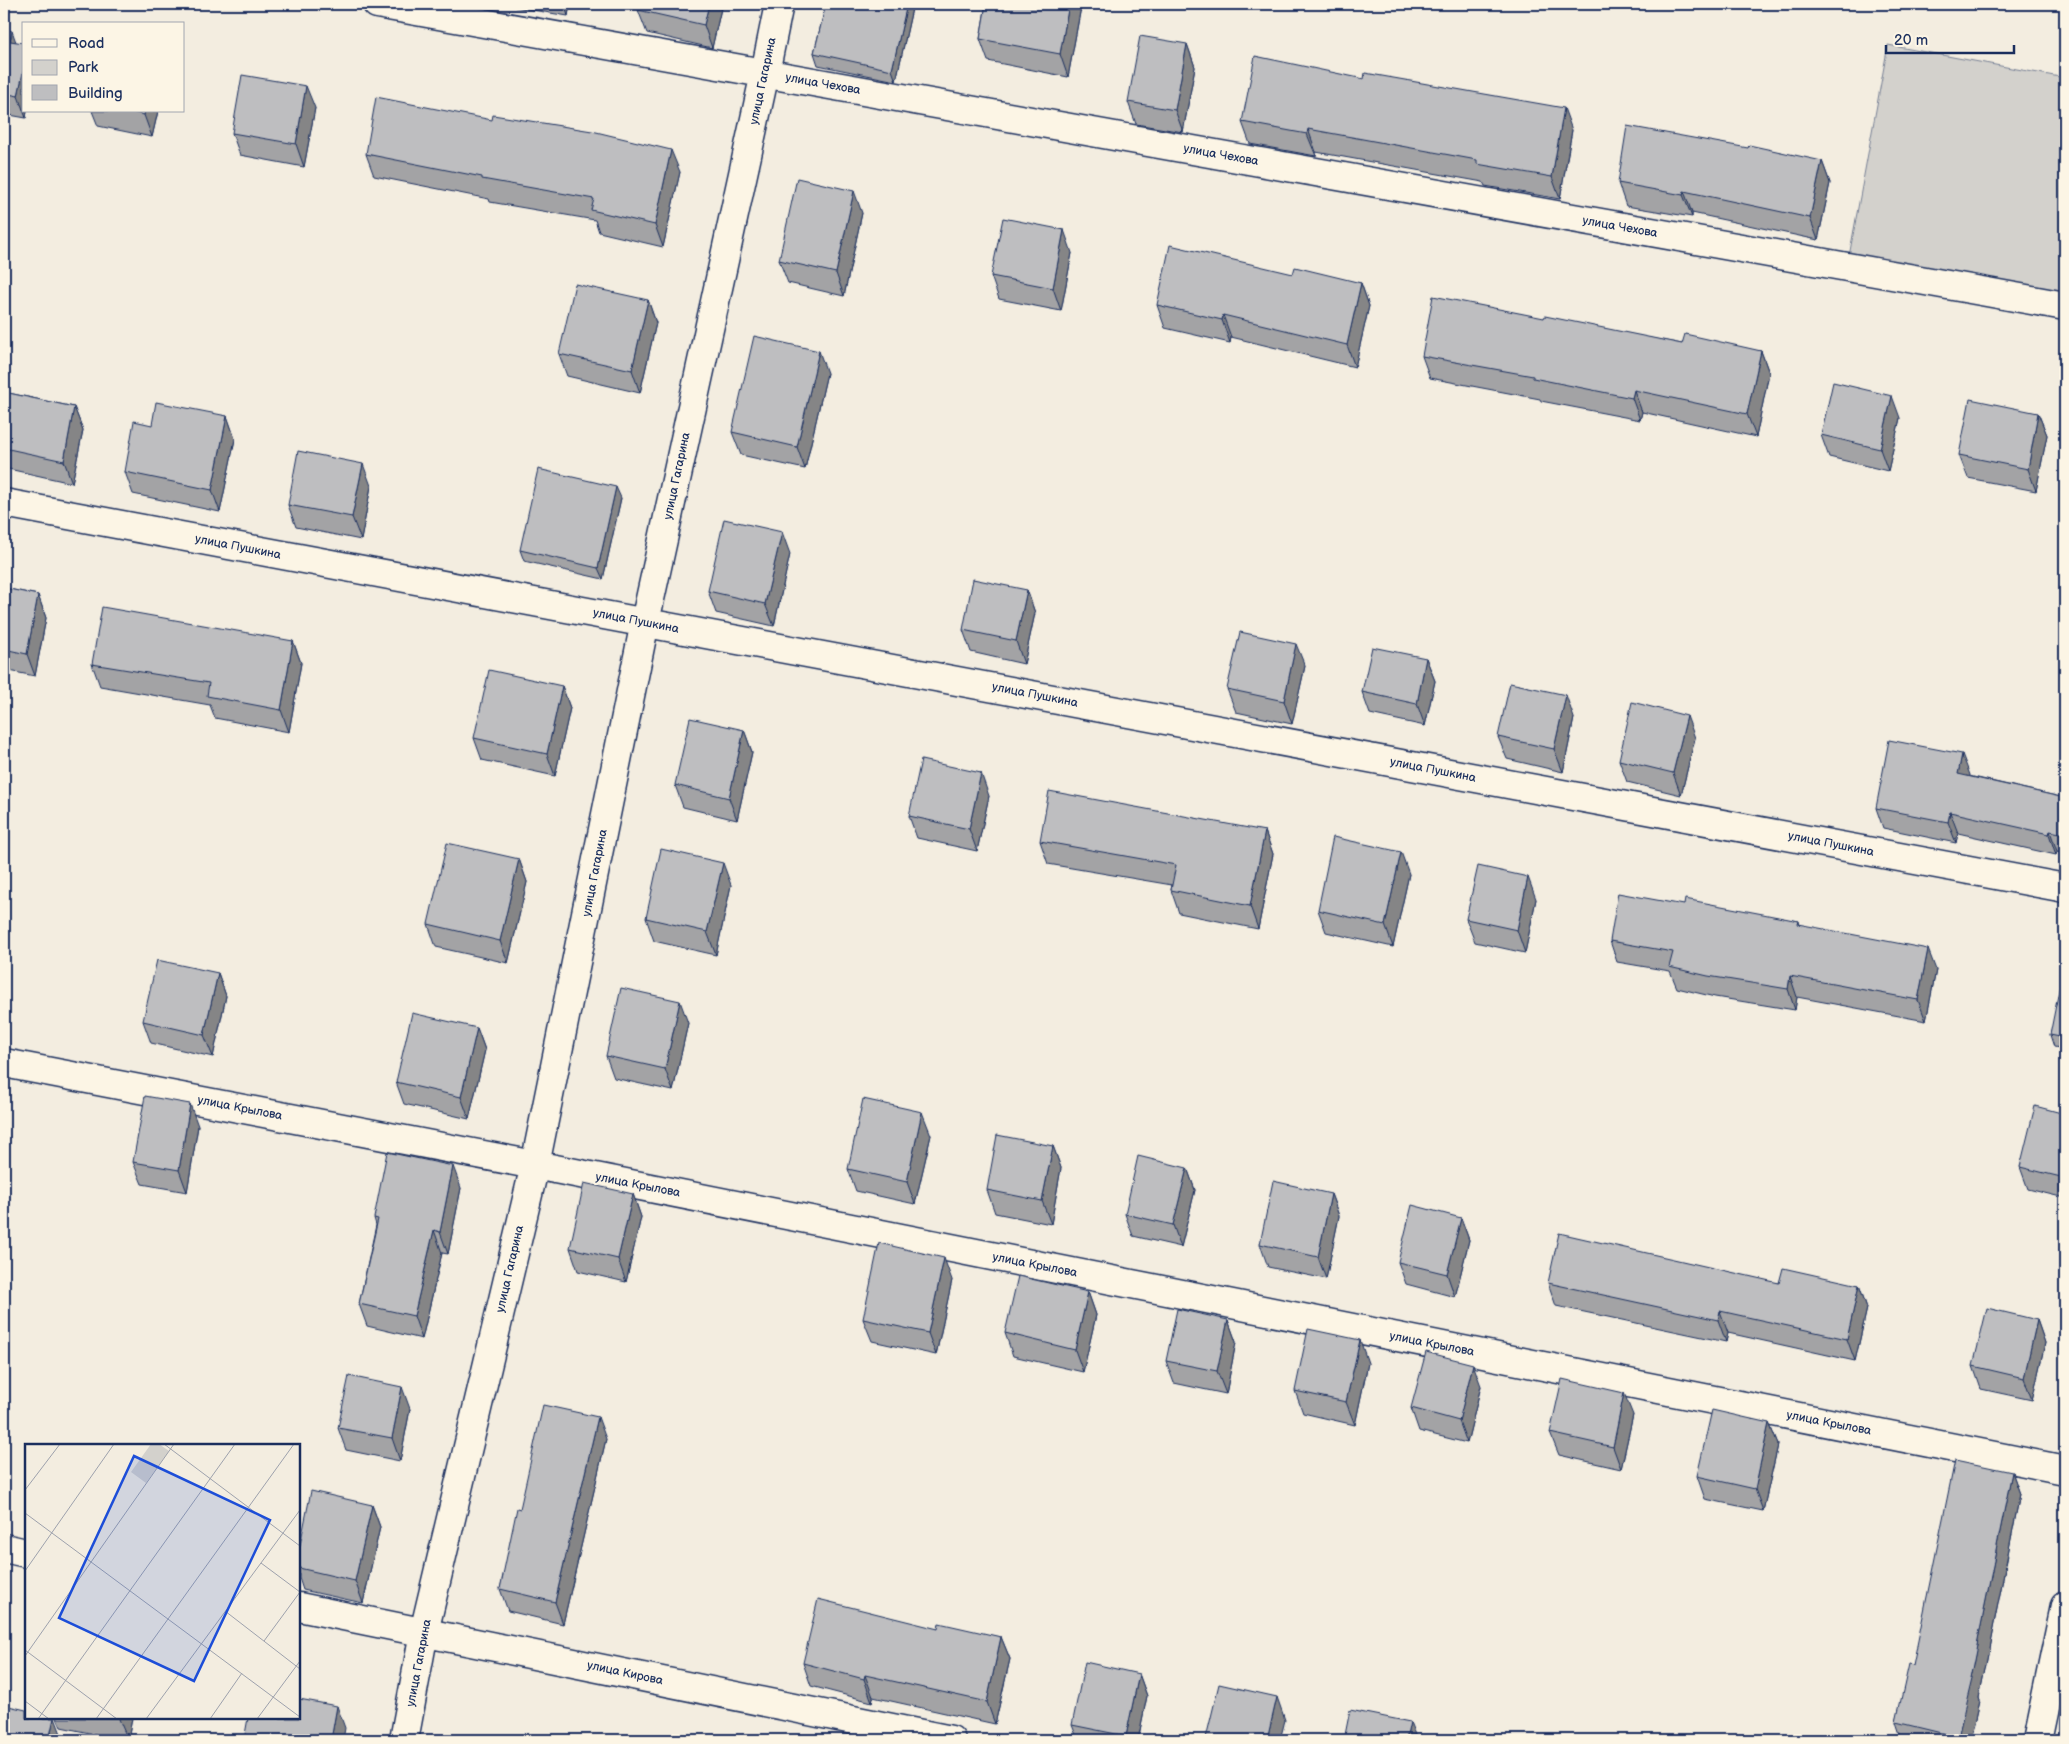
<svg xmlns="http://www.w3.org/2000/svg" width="2069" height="1744" viewBox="0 0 2069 1744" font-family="'Balsamiq Sans',sans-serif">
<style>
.green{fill:#d3d1cc;stroke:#778095}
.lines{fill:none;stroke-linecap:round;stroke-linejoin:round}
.minor-casing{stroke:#1b2f5e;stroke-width:31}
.minor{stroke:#fcf5e5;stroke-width:28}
.wall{fill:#a3a3a5;stroke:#1b2f5e}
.shaded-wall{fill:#858586;stroke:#1b2f5e}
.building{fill:#bebec0;stroke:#1b2f5e}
.labels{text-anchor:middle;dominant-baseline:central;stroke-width:4.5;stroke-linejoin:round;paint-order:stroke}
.street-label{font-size:12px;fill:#1b2f5e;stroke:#fcf5e5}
.inset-road{fill:none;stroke:#9da1ac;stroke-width:1}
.view{fill:#1d4ed8;fill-opacity:0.15;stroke:#1d4ed8;stroke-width:2.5}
.inset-edge{fill:none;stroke:#1b2f5e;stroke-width:2.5}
</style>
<rect width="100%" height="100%" fill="#f3ede0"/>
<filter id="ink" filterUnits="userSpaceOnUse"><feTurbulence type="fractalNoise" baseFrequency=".02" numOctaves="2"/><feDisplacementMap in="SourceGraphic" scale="10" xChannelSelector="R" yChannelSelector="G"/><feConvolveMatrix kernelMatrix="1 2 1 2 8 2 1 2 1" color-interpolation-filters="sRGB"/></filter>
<g filter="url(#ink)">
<!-- green -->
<path class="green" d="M 1888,45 L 2065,78 L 2065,303 L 1848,262 Z"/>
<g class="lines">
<!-- minor casing -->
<g class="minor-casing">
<path id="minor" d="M 377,4 L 2065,306
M 4,503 L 2065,888
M 4,1063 L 535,1165 L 2065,1470
M 4,1548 L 26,1553
M 299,1607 L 951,1740
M 404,1740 L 424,1632 L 535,1165 L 645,622 L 765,73 L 779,4
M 2037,1740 L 2065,1606"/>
</g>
<!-- minor -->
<use href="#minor" class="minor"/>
</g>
<!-- wall -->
<path class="wall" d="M 514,4 L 570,4 L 568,16 L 515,7 Z
M 722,4 L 712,48 L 647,33 L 638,10 Z
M 826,4 L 913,4 L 896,81 L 818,65 L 814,53 Z
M 986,4 L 1080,4 L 1081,7 L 1068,77 L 988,61 L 980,39 Z
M 4,29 L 16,42 L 24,111 L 27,111 L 26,118 L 4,114 Z
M 1187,44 L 1195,67 L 1183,132 L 1136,124 L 1128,102 Z
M 315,108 L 304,167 L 240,155 L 232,133 Z
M 92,111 L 158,111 L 152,137 L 98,126 Z
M 1242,122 L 1572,130 L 1560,199 L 1485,186 L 1483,182 L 1316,152 L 1316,156 L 1250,144 Z
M 366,154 L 680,172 L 663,247 L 599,232 L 595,220 L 490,202 L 489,199 L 374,176 Z
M 1822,161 L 1830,183 L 1818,240 L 1692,213 L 1692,217 L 1626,206 L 1618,183 Z
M 862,213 L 844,296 L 788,283 L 779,260 Z
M 1072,253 L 1061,311 L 999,299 L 991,276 Z
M 1293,274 L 1361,283 L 1369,306 L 1355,367 L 1231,337 L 1230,343 L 1165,328 L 1157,305 Z
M 648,300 L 656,323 L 640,393 L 567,376 L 559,354 Z
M 1544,318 L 1682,344 L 1761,351 L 1769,373 L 1756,437 L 1642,412 L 1640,420 L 1541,401 L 1540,399 L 1430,378 L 1422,356 Z
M 827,373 L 805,469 L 741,455 L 732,432 Z
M 4,392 L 74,407 L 83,430 L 72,483 L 4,468 Z
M 2038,413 L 2047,435 L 2036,491 L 1968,478 L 1959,455 Z
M 227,416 L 235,439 L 220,512 L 133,494 L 125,472 L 152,425 Z
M 1900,418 L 1888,471 L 1829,457 L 1821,435 Z
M 371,486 L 361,540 L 296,527 L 288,505 Z
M 621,498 L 603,579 L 524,561 L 520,550 Z
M 790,554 L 774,626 L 716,613 L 708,591 Z
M 4,588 L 38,595 L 46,618 L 35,676 L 4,670 Z
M 1027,590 L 1035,613 L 1024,664 L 971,652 L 963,630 Z
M 293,641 L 301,663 L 289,732 L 215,718 L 210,705 L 100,686 L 92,664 Z
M 1426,658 L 1435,681 L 1425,726 L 1370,714 L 1362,692 Z
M 1305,666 L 1292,724 L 1236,712 L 1227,689 Z
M 562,686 L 570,708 L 555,776 L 482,760 L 474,738 Z
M 1574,718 L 1563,772 L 1507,759 L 1498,737 Z
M 744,730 L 752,752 L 737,820 L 683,807 L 675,785 Z
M 1695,738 L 1681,795 L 1627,782 L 1619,760 Z
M 1970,775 L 1969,776 L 2065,798 L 2065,853 L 2057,851 L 2056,855 L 1958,833 L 1956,843 L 1883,828 L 1876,808 Z
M 989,796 L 977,851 L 917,838 L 909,816 Z
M 1265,831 L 1273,854 L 1258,929 L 1179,913 L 1171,890 L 1172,885 L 1048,864 L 1040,841 Z
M 519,859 L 527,882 L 508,963 L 436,947 L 428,924 Z
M 1409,874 L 1393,947 L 1326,932 L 1318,910 Z
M 731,885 L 716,955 L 654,941 L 646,918 Z
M 1536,899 L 1525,953 L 1475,942 L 1466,919 Z
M 1684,905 L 1799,921 L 1800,925 L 1936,970 L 1926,1021 L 1797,997 L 1795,1010 L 1715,997 L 1677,988 L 1670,971 L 1617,962 L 1610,941 Z
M 218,973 L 226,996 L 213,1057 L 151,1043 L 143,1021 Z
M 2065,981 L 2065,1049 L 2054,1047 L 2050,1035 Z
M 688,1023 L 673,1091 L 614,1078 L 606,1056 Z
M 477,1028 L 485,1050 L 469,1119 L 404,1104 L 396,1082 Z
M 2065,1114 L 2065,1198 L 2028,1189 L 2020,1167 Z
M 198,1126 L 187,1192 L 142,1184 L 133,1162 Z
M 931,1135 L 915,1204 L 856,1191 L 848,1169 Z
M 1053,1146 L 1061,1168 L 1051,1224 L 995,1213 L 987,1190 Z
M 1187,1168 L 1195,1190 L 1181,1247 L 1133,1236 L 1125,1214 Z
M 461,1188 L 448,1254 L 442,1253 L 422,1339 L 367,1326 L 359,1304 L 376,1225 L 374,1218 Z
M 633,1194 L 641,1217 L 626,1282 L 578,1271 L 570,1248 Z
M 1331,1194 L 1339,1216 L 1326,1279 L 1268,1267 L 1260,1244 Z
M 1461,1218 L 1469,1240 L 1455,1297 L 1406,1284 L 1398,1262 Z
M 952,1280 L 936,1355 L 872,1341 L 863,1319 Z
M 1548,1283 L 1779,1283 L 1859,1285 L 1867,1308 L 1855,1361 L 1728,1333 L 1726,1342 L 1556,1306 Z
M 1088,1292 L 1096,1315 L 1083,1372 L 1013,1356 L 1005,1333 Z
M 1228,1320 L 1236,1342 L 1226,1394 L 1174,1383 L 1166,1361 Z
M 2037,1320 L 2045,1343 L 2032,1400 L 1981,1389 L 1973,1366 Z
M 1368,1363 L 1355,1425 L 1303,1413 L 1295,1391 Z
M 1481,1386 L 1467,1443 L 1419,1431 L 1411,1408 Z
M 410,1409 L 400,1461 L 346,1450 L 338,1428 Z
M 1633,1415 L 1621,1469 L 1559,1455 L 1550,1433 Z
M 1769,1423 L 1778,1445 L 1763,1511 L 1705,1499 L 1697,1476 Z
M 606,1439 L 563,1624 L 508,1611 L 500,1589 L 520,1509 Z
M 2012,1472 L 2020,1494 L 1979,1698 L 1980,1701 L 1971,1740 L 1902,1740 L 1896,1722 L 1913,1665 Z
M 372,1505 L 380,1527 L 363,1603 L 303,1590 L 299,1578 L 299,1550 Z
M 938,1629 L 1001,1637 L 1010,1659 L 995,1724 L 873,1697 L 872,1702 L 811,1686 L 803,1663 Z
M 1139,1674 L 1147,1696 L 1138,1740 L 1078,1740 L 1072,1725 Z
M 57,1718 L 132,1718 L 128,1740 L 123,1740 L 61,1727 Z"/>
<!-- shaded-wall -->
<path class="shaded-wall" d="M 564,4 L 570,4 L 568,16 Z
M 709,4 L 722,4 L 712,48 L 704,25 Z
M 907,4 L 913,4 L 896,81 L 892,70 Z
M 1069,4 L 1080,4 L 1081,7 L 1068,77 L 1060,54 Z
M 12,31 L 20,53 L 10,41 Z
M 1187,44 L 1195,67 L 1183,132 L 1175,110 Z
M 24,68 L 24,111 L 27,111 L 26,118 L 18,96 Z
M 306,86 L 315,108 L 304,167 L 296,144 Z
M 1564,108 L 1572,130 L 1560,199 L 1552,177 Z
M 145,111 L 158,111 L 152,137 L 144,115 Z
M 1308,129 L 1316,152 L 1316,156 L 1307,134 Z
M 671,150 L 680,172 L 663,247 L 655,225 Z
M 1822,161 L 1830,183 L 1818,240 L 1810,218 Z
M 854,191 L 862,213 L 844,296 L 836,273 Z
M 1684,191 L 1692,213 L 1692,217 L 1683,195 Z
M 1064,230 L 1072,253 L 1061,311 L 1053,288 Z
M 1361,283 L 1369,306 L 1355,367 L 1347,345 Z
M 648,300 L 656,323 L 640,393 L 632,370 Z
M 1223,315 L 1231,337 L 1230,343 L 1222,320 Z
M 819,351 L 827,373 L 805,469 L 797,447 Z
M 1761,351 L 1769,373 L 1756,437 L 1747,414 Z
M 1634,390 L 1642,412 L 1640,420 L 1632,398 Z
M 1892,396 L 1900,418 L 1888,471 L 1880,449 Z
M 74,407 L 83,430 L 72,483 L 64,461 Z
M 2038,413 L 2047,435 L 2036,491 L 2028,469 Z
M 227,416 L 235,439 L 220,512 L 212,490 Z
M 363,464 L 371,486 L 361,540 L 352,517 Z
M 616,487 L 621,498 L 603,579 L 598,568 Z
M 782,532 L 790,554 L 774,626 L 765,604 Z
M 1027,590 L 1035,613 L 1024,664 L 1016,641 Z
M 38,595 L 46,618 L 35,676 L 27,654 Z
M 293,641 L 301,663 L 289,732 L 281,710 Z
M 1296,644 L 1305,666 L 1292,724 L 1284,701 Z
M 1426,658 L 1435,681 L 1425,726 L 1417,704 Z
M 562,686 L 570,708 L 555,776 L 547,754 Z
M 1566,695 L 1574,718 L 1563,772 L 1554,749 Z
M 1687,716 L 1695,738 L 1681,795 L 1673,773 Z
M 744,730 L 752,752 L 737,820 L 729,798 Z
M 1962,754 L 1970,775 L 1966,794 L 1958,774 Z
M 981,773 L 989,796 L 977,851 L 969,829 Z
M 1950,812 L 1958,833 L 1956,843 L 1948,822 Z
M 1265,831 L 1273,854 L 1258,929 L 1250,906 Z
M 2050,831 L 2057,851 L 2056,855 L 2049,834 Z
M 1401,852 L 1409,874 L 1393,947 L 1385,925 Z
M 519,859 L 527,882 L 508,963 L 500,941 Z
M 723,863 L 731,885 L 716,955 L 707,932 Z
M 1528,877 L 1536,899 L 1525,953 L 1517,930 Z
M 1928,949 L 1936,970 L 1926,1021 L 1918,1000 Z
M 218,973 L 226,996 L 213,1057 L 204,1035 Z
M 1790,976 L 1797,997 L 1795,1010 L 1788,989 Z
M 680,1001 L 688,1023 L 673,1091 L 665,1069 Z
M 477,1028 L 485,1050 L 469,1119 L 461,1097 Z
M 190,1104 L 198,1126 L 187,1192 L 179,1170 Z
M 922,1112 L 931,1135 L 915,1204 L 907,1182 Z
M 1053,1146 L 1061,1168 L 1051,1224 L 1042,1201 Z
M 453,1166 L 461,1188 L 448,1254 L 440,1232 Z
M 1187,1168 L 1195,1190 L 1181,1247 L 1173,1225 Z
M 633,1194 L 641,1217 L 626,1282 L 618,1259 Z
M 1331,1194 L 1339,1216 L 1326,1279 L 1318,1257 Z
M 1461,1218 L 1469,1240 L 1455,1297 L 1447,1274 Z
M 434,1230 L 442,1253 L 422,1339 L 414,1316 Z
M 944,1258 L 952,1280 L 936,1355 L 928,1333 Z
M 1859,1285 L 1867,1308 L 1855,1361 L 1847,1339 Z
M 1088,1292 L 1096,1315 L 1083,1372 L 1075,1350 Z
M 1720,1311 L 1728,1333 L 1726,1342 L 1718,1320 Z
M 1228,1320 L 1236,1342 L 1226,1394 L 1217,1371 Z
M 2037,1320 L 2045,1343 L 2032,1400 L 2024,1378 Z
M 1360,1340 L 1368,1363 L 1355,1425 L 1346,1402 Z
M 1473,1364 L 1481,1386 L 1467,1443 L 1459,1421 Z
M 402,1387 L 410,1409 L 400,1461 L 392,1438 Z
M 1624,1393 L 1633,1415 L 1621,1469 L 1613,1447 Z
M 598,1417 L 606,1439 L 563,1624 L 555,1602 Z
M 1769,1423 L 1778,1445 L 1763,1511 L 1755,1489 Z
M 2012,1472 L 2020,1494 L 1979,1698 L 1980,1701 L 1971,1740 L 1960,1740 L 1958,1737 Z
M 372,1505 L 380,1527 L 363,1603 L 355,1581 Z
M 1001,1637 L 1010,1659 L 995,1724 L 987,1702 Z
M 1139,1674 L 1147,1696 L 1138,1740 L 1128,1740 L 1126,1736 Z
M 865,1675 L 873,1697 L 872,1702 L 864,1679 Z
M 1277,1697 L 1285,1720 L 1280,1740 L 1267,1740 Z
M 337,1706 L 345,1728 L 343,1740 L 331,1740 Z
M 54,1718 L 55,1718 L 63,1739 L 63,1740 L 49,1740 Z
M 120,1718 L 132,1718 L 128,1740 L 119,1719 Z
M 1410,1722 L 1417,1740 L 1406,1740 Z"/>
<!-- building -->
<path class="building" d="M 640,4 L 709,4 L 704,25 L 638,10 Z
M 826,4 L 907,4 L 892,70 L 814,53 Z
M 986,4 L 1069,4 L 1060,54 L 980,39 Z
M 4,29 L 12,31 L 10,41 L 24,43 L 24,68 L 18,96 L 4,93 Z
M 1140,36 L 1187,44 L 1175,110 L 1128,102 Z
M 1255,56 L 1364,79 L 1365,73 L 1564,108 L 1552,177 L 1477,164 L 1477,160 L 1308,129 L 1307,134 L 1242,122 Z
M 242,75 L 306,86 L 296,144 L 232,133 Z
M 376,97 L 492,120 L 493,115 L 592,131 L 671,150 L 655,225 L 591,210 L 594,199 L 482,179 L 482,177 L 366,154 Z
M 128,111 L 145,111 L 144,115 Z
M 1627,126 L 1748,148 L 1749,145 L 1822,161 L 1810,218 L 1684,191 L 1683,195 L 1618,183 Z
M 797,178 L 854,191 L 836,273 L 779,260 Z
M 1003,218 L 1064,230 L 1053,288 L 991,276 Z
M 1170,245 L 1293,274 L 1295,267 L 1361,283 L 1347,345 L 1223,315 L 1222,320 L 1157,305 Z
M 575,284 L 648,300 L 632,370 L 559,354 Z
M 1433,296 L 1544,318 L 1545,316 L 1682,344 L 1685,334 L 1761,351 L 1747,414 L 1634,390 L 1632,398 L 1533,378 L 1533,376 L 1422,356 Z
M 754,336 L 819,351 L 797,447 L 732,432 Z
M 1833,382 L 1892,396 L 1880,449 L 1821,435 Z
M 4,392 L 74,407 L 64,461 L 4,448 Z
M 1970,399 L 2038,413 L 2028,469 L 1959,455 Z
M 156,402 L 227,416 L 212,490 L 125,472 L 134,421 L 152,425 Z
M 298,451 L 363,464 L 352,517 L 288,505 Z
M 538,469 L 616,487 L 598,568 L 520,550 Z
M 724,519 L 782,532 L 765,604 L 708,591 Z
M 973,579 L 1027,590 L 1016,641 L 963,630 Z
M 4,588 L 38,595 L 27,654 L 4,649 Z
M 102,607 L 293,641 L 281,710 L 207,696 L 209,683 L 92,664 Z
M 1240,632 L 1296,644 L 1284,701 L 1227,689 Z
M 1372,647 L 1426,658 L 1417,704 L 1362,692 Z
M 489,670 L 562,686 L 547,754 L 474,738 Z
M 1510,683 L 1566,695 L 1554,749 L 1498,737 Z
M 1632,702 L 1687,716 L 1673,773 L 1619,760 Z
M 690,718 L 744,730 L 729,798 L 675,785 Z
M 1889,740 L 1962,754 L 1958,774 L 2065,798 L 2065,834 L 2050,831 L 2049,834 L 1950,812 L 1948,822 L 1876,808 Z
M 921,760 L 981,773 L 969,829 L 909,816 Z
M 1049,791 L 1265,831 L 1250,906 L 1171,890 L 1176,865 L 1040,841 Z
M 1333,837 L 1401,852 L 1385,925 L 1318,910 Z
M 447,843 L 519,859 L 500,941 L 428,924 Z
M 661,849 L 723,863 L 707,932 L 646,918 Z
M 1478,866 L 1528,877 L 1517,930 L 1466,919 Z
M 1618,893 L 1684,905 L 1685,899 L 1799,921 L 1798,924 L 1928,949 L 1918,1000 L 1790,976 L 1788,989 L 1708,976 L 1669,967 L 1673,952 L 1610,941 Z
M 157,960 L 218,973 L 204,1035 L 143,1021 Z
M 2061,980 L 2065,981 L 2065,1038 L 2050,1035 Z
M 621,988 L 680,1001 L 665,1069 L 606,1056 Z
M 412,1013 L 477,1028 L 461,1097 L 396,1082 Z
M 145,1096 L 190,1104 L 179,1170 L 133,1162 Z
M 863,1099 L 922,1112 L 907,1182 L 848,1169 Z
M 2035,1106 L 2065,1114 L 2065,1178 L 2020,1167 Z
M 997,1135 L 1053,1146 L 1042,1201 L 987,1190 Z
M 387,1152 L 453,1166 L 440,1232 L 434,1230 L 414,1316 L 359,1304 L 378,1219 L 374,1218 Z
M 1138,1156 L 1187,1168 L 1173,1225 L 1125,1214 Z
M 1273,1181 L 1331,1194 L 1318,1257 L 1260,1244 Z
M 584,1183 L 633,1194 L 618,1259 L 570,1248 Z
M 1412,1205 L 1461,1218 L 1447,1274 L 1398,1262 Z
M 1559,1233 L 1779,1283 L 1783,1268 L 1859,1285 L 1847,1339 L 1720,1311 L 1718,1320 L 1548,1283 Z
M 879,1243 L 944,1258 L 928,1333 L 863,1319 Z
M 1018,1276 L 1088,1292 L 1075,1350 L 1005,1333 Z
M 1987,1308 L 2037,1320 L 2024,1378 L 1973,1366 Z
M 1177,1309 L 1228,1320 L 1217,1371 L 1166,1361 Z
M 1308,1329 L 1360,1340 L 1346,1402 L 1295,1391 Z
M 1426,1352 L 1473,1364 L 1459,1421 L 1411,1408 Z
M 349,1376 L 402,1387 L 392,1438 L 338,1428 Z
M 1562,1379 L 1624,1393 L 1613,1447 L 1550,1433 Z
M 543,1405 L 598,1417 L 555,1602 L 500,1589 L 517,1508 L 520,1509 Z
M 1712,1410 L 1769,1423 L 1755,1489 L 1697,1476 Z
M 1955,1460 L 2012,1472 L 1970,1679 L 1972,1679 L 1958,1737 L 1896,1722 L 1909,1664 L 1913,1665 Z
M 311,1491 L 372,1505 L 355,1581 L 299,1568 L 299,1550 Z
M 818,1599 L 938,1629 L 939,1623 L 1001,1637 L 987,1702 L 865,1675 L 864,1679 L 803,1663 Z
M 1085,1662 L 1139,1674 L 1126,1736 L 1072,1725 Z
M 1219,1684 L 1277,1697 L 1267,1740 L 1215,1740 L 1206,1738 Z
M 299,1699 L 337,1706 L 331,1740 L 244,1740 L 248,1718 L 299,1718 Z
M 4,1705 L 26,1710 L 26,1718 L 54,1718 L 49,1740 L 4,1740 Z
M 1350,1710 L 1410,1722 L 1406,1740 L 1344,1740 Z
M 1496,1735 L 1516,1740 L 1495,1740 Z
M 463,1738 L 473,1740 L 463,1740 Z"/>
</g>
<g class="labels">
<!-- street labels -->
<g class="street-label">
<text transform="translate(763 81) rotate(-78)">улица Гагарина</text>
<text transform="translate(823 84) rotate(10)">улица Чехова</text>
<text transform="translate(1221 155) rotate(10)">улица Чехова</text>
<text transform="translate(1620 227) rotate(10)">улица Чехова</text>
<text transform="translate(677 476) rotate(-78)">улица Гагарина</text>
<text transform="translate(238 547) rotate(11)">улица Пушкина</text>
<text transform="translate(636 621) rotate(11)">улица Пушкина</text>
<text transform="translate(1035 695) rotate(11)">улица Пушкина</text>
<text transform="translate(1433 770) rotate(11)">улица Пушкина</text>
<text transform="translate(1831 844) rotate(11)">улица Пушкина</text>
<text transform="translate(595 873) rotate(-79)">улица Гагарина</text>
<text transform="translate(240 1108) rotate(11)">улица Крылова</text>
<text transform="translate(638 1185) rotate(11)">улица Крылова</text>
<text transform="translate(1035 1265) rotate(11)">улица Крылова</text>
<text transform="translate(510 1269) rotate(-77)">улица Гагарина</text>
<text transform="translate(1432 1344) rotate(11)">улица Крылова</text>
<text transform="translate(1829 1423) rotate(11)">улица Крылова</text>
<text transform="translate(419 1663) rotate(-79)">улица Гагарина</text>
<text transform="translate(625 1673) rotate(12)">улица Кирова</text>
</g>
</g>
<!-- overview -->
<g transform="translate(25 1444)">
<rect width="275" height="275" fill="#f3ede0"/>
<path d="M 126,0 L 134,0 L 144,7 L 121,39 L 106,28 Z" fill="#d3d1cc"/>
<path class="inset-road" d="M 139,0 L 275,102M 0,46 L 35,0M 0,69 L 275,273M 236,119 L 275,148M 0,127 L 89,0M 200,167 L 275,225M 239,197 L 275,148M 0,206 L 92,275M 0,212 L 149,0M 0,257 L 24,275M 13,275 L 210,0M 71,275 L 269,0M 121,275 L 275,66M 185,275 L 217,229M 232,275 L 275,217"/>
<path class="view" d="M 109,12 L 245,76 L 169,237 L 34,174 Z"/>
<rect width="275" height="275" class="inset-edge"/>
</g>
<!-- margin -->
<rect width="2069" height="1744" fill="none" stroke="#fcf5e5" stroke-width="20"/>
<rect x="10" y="10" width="2049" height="1724" fill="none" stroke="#1b2f5e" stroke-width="2" filter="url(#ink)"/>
<!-- legend -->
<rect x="22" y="22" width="162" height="90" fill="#fcf5e5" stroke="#a2a6af"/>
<rect x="32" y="39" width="25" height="8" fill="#fcf5e5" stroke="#a2a6af"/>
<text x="68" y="48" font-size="15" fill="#1b2f5e">Road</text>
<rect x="32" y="60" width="25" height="15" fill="#d3d1cc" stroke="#a2a6af"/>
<text x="68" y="72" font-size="15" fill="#1b2f5e">Park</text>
<rect x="32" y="85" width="25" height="15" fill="#bebec0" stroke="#a2a6af"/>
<text x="68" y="98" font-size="15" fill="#1b2f5e">Building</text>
<!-- scale -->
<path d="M1886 45v8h128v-8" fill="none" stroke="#1b2f5e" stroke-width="2.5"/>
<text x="1894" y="45" font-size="15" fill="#1b2f5e" stroke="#fcf5e5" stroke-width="4" paint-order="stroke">20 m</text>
</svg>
